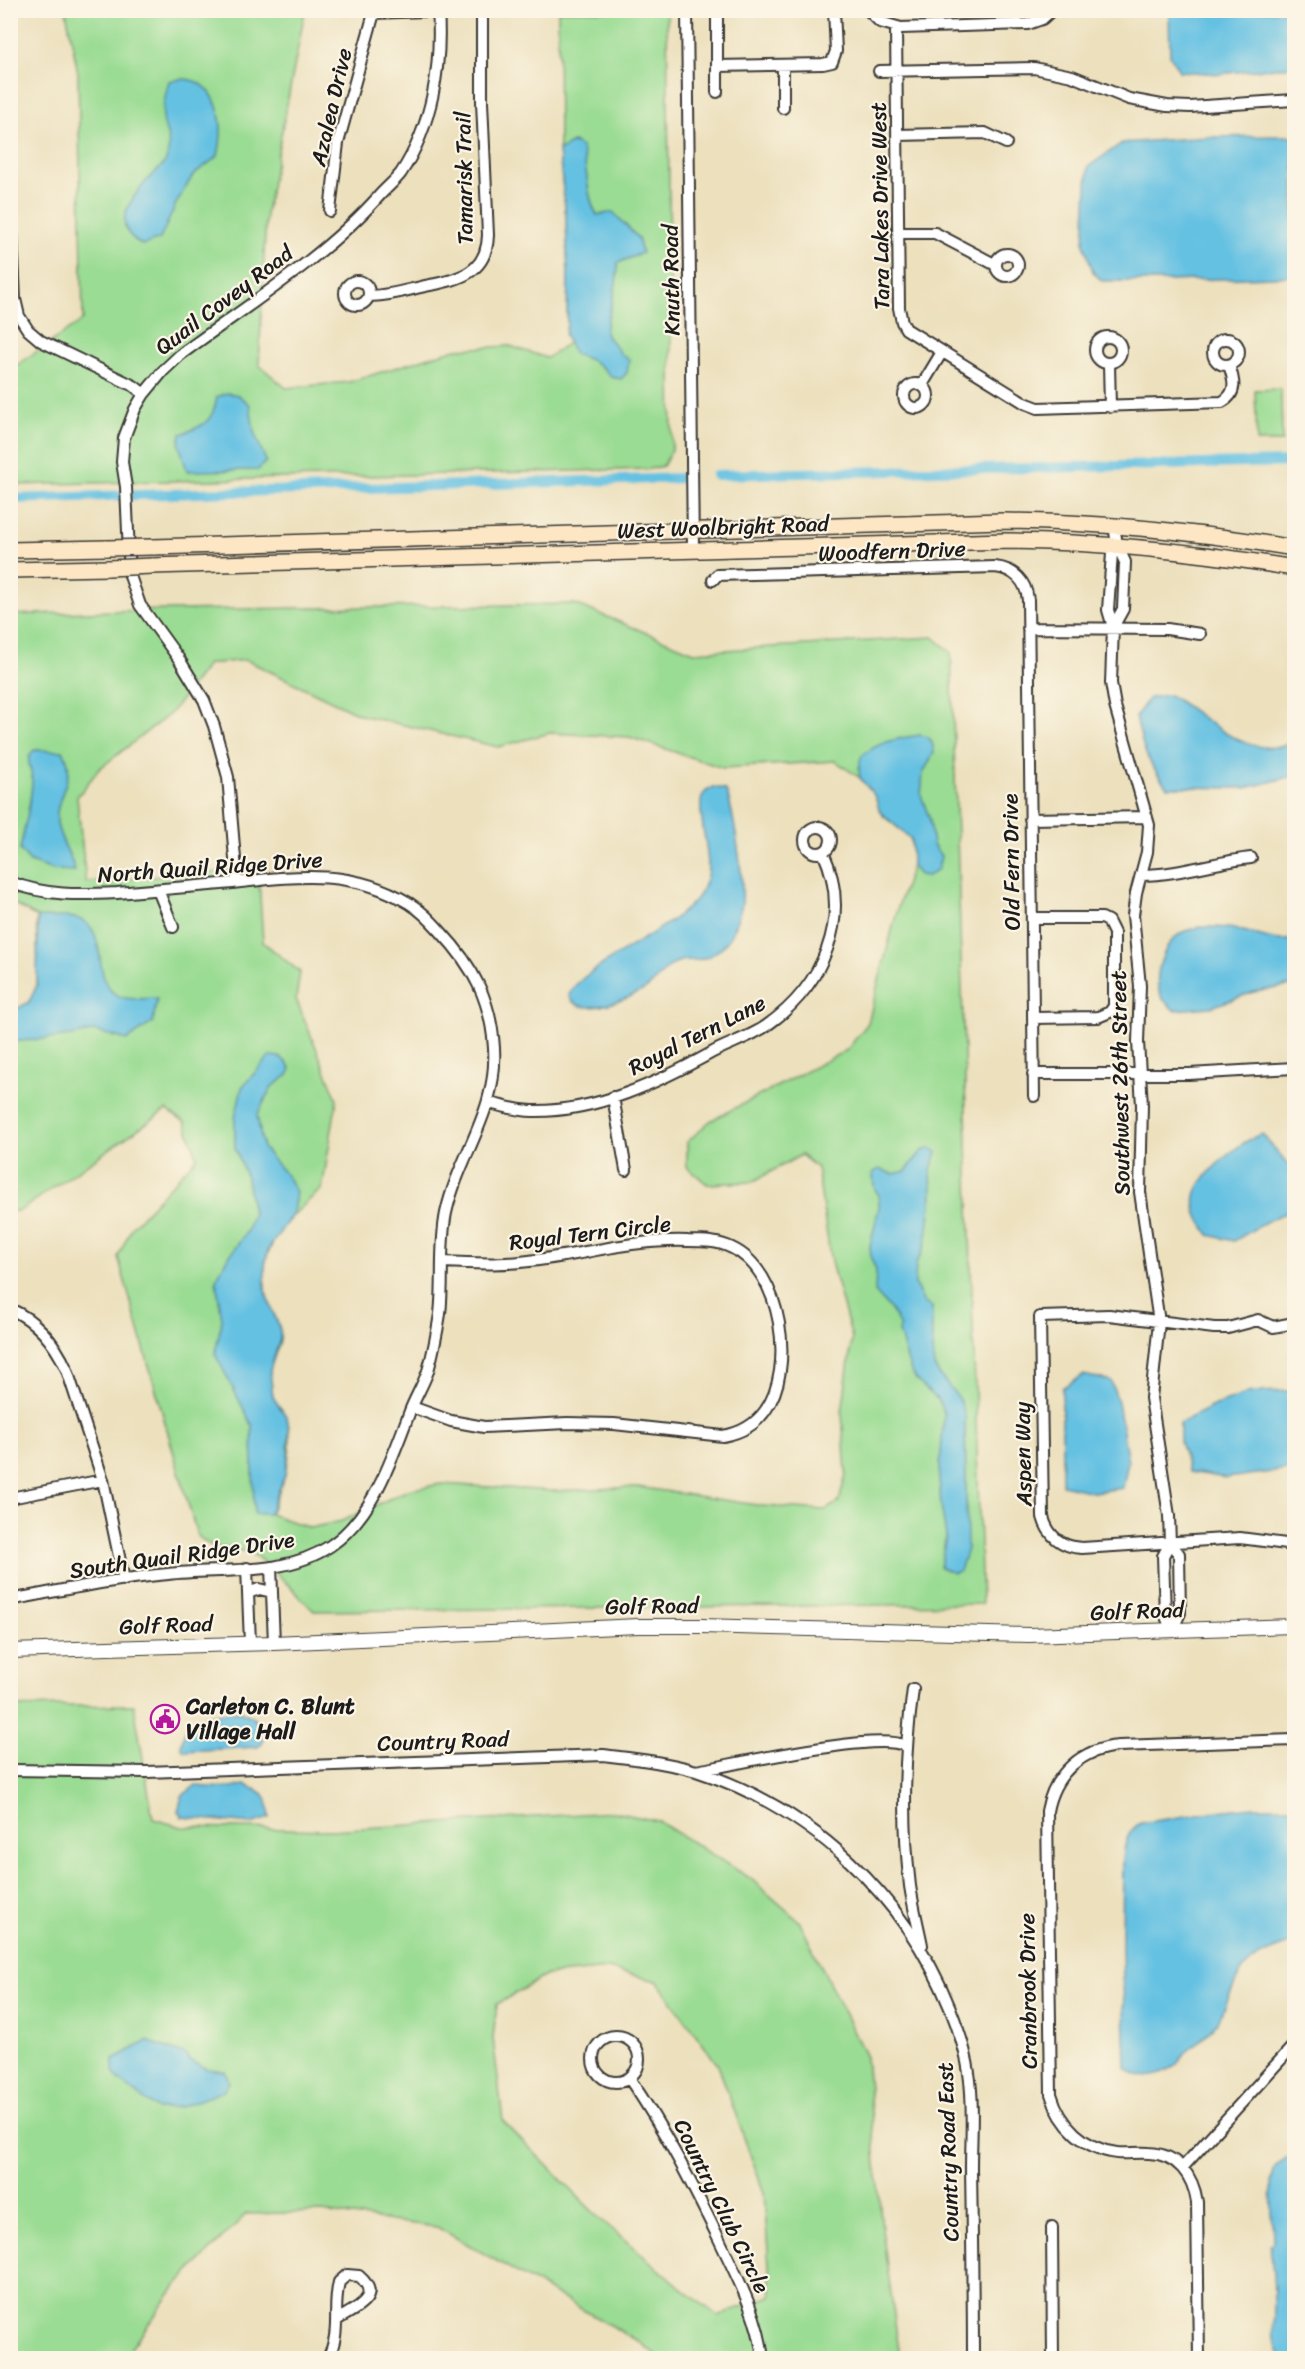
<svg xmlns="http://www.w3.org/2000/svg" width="1305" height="2369" viewBox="0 0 1305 2369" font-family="Sriracha,sans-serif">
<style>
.green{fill:#9adc93;stroke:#5b7c58;stroke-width:1.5;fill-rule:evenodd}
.water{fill:#65c1e2;stroke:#406e7f;stroke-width:1.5}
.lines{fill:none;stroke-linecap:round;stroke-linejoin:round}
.canal{stroke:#65c1e2;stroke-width:10}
.minor-casing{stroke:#3b3934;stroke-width:14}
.tertiary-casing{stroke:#3b3934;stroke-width:16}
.secondary-casing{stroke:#3b3934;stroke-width:18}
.minor{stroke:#fff;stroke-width:10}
.tertiary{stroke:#fff;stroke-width:14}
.secondary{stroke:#fce6c4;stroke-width:15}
.secondary-bridge-casing{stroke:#3b3934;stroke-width:18;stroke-linecap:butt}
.secondary-bridge{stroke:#fce6c4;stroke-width:15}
.labels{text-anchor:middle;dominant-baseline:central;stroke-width:4.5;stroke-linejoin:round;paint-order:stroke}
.street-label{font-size:22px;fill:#1c1c1c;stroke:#fcf5e5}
.poi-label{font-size:22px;font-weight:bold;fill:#1c1c1c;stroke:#fcf5e5;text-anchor:start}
</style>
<rect width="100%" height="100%" fill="#fcf5e5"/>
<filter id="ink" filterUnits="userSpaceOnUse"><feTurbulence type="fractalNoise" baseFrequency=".0167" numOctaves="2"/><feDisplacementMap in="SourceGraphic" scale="12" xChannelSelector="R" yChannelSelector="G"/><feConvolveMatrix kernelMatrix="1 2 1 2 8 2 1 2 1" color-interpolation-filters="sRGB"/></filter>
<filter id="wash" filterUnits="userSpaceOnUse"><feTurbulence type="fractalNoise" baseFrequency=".008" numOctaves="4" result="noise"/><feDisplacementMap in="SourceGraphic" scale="24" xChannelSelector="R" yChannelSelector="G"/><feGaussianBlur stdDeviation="1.35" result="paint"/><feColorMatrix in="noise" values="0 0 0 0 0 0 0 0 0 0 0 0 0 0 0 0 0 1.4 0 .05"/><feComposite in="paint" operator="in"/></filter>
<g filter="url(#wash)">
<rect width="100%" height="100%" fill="#ece0bd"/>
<!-- green -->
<path class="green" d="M 66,11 L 305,11 L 266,213 L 259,365 L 286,388 L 349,382 L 456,349 L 510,346 L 547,358 L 568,343 L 565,335 L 567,325 L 568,277 L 566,217 L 559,151 L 558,11 L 667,11 L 672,450 L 663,466 L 650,469 L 11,485 L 10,370 L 83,320 L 78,73 Z
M 1281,389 L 1282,442 L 1257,442 L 1255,390 Z
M 575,604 L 694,652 L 933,637 L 951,652 L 982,1604 L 314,1611 C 301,1598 264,1558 250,1553 C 227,1545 217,1555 197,1535 L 118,1257 L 132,1227 L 197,1157 L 185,1122 L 166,1110 L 21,1210 L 11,1212 L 10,1012 C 17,1009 26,1006 30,1000 C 46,977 33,944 37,917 L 11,902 L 11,615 L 113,611 ZM 246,660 L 361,715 L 498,747 L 550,733 L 629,737 L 723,768 L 835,761 L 860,778 L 875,796 L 883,816 L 910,837 L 912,846 L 912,866 L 898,907 L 868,1023 L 847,1050 L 710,1121 L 687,1142 L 687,1167 L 707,1184 L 752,1182 L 801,1155 L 817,1168 L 831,1262 L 852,1338 L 842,1413 L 846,1474 L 839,1502 L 825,1510 L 763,1506 L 638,1487 L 554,1491 L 441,1484 L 408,1490 L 342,1521 L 310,1528 L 270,1514 C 281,1487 298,1447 286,1417 C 283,1410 276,1404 273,1397 C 271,1391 270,1377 270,1370 C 272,1357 283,1343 280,1330 C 277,1317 268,1305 265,1291 C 256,1247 292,1214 322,1189 L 337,1099 L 296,999 L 300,972 L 263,942 L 258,865 L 216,872 L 86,882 L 77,797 L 99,769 L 171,713 L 208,664 Z
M 134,1705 L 153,1819 L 182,1827 L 332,1830 L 614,1812 L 658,1821 L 750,1878 L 799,1921 L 866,2057 L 882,2229 L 900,2358 L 661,2358 L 636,2340 L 437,2227 L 322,2212 L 246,2214 L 176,2286 L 124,2358 L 11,2358 L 10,1707 ZM 608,1969 L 657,1981 L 718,2065 L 764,2193 L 771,2296 L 718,2316 L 675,2283 L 597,2216 L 503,2121 L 493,2038 L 497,2004 L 547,1975 Z"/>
<!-- water -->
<path class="water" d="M 1169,11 L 1294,11 L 1294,66 L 1219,74 L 1179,71 L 1170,55 Z
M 182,79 C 221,80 225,127 218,156 L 193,175 L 177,202 L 160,239 L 143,245 C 108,227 130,199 149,178 C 156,170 166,166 168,154 C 171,137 164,131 163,118 C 162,106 166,93 169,81 Z
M 1294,136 L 1294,276 L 1170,281 L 1102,281 L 1093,272 L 1084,244 L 1088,167 L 1122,143 L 1208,137 Z
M 573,142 L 581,147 C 589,170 585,194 597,215 L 613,212 L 638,238 L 642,253 L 618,263 C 618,287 609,309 605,333 L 621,354 L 629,360 L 627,373 L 621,379 L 611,377 C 602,364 588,358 574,354 L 565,335 L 567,325 L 568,277 L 566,217 L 559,151 Z
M 227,393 L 238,395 L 250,405 L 254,432 L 266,461 L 258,470 L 187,471 L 179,444 L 181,434 C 204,426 213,422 217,397 Z
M 1169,695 C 1202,713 1236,752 1277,747 C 1283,747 1289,743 1294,741 L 1294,776 L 1246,788 L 1167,787 C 1146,760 1143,750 1136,716 L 1149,698 Z
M 920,735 L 928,737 L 932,742 L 934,753 L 923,773 L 921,795 L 930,820 L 933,845 L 941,856 L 938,869 L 928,876 L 919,875 L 912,866 L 911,839 L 880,812 L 875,796 L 860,778 L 859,769 L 861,757 C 876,742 899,738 920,735 Z
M 34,750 L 63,751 C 77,775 60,789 57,813 C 54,833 71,852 75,871 L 53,870 L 30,862 L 20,850 C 24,826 32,803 32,780 C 32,768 24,760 34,750 Z
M 714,787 L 726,790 C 734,813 744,879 742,903 C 741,910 733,932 730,937 C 723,948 710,959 697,960 C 689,960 682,959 675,963 C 664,969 657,981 647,988 C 632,998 579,1020 569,996 C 573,972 673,929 695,900 C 700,894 705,884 707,876 C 712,855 695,809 703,795 C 706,790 710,789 714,787 Z
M 38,917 C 49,918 63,916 75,918 C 115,926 85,990 125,998 C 135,1000 147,998 157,998 L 153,1022 L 127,1040 L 95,1031 L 72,1036 L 11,1042 L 11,1012 L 29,1002 L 37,985 Z
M 1199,927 C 1209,927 1219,927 1228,928 C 1251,930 1271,944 1294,939 L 1294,985 L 1254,992 L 1211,1007 L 1174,1010 C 1170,1006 1164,1002 1161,996 C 1152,977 1163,944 1181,933 C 1186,930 1194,929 1199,927 Z
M 270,1056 C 281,1056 285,1059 291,1069 L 288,1075 L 272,1087 L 257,1115 L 263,1148 L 287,1176 L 296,1192 L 293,1213 L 268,1250 L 265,1265 L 265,1290 L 280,1330 L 280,1339 L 270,1370 L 273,1397 L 286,1416 L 289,1429 L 288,1456 L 285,1475 L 269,1514 L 254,1514 L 252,1425 L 215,1354 L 222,1320 L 216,1280 L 225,1262 L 247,1231 L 253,1213 L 247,1179 L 235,1148 L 235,1118 L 242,1087 Z
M 1262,1134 L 1289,1165 L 1294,1167 L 1294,1212 C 1280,1210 1248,1234 1234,1241 L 1209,1235 C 1202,1224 1192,1211 1195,1196 C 1198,1176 1242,1140 1262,1134 Z
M 931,1148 L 937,1152 L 931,1170 L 932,1195 L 928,1230 L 925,1246 L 916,1264 L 915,1284 L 924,1303 L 932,1307 C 932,1317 931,1362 935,1368 C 946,1387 959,1391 965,1415 L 967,1549 L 960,1571 L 953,1573 L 940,1567 L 946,1536 L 941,1505 L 939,1478 L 944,1413 L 937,1399 L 917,1381 L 910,1369 L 899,1332 L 900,1327 L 891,1310 L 875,1292 L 876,1270 L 871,1258 L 870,1246 L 879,1207 L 879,1196 L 874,1187 L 873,1173 L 879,1169 L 893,1174 L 906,1171 L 922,1151 Z
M 1083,1375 L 1111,1381 L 1118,1402 L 1128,1462 L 1123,1488 L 1093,1492 L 1062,1485 L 1062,1388 Z
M 1294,1391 L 1294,1469 L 1226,1478 L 1189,1472 L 1180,1441 L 1180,1423 L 1211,1407 L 1251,1392 Z
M 240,1711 C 258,1719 260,1722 263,1742 L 258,1747 L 184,1751 L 181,1746 C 182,1742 183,1735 185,1731 C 197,1715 222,1712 240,1711 Z
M 245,1785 C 266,1793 269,1795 269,1818 L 251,1824 L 182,1817 L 178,1811 L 182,1796 L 195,1786 L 224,1788 Z
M 1253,1807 L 1294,1807 L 1294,1942 C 1277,1949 1255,1954 1243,1970 C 1231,1986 1227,2006 1217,2023 C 1210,2033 1200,2041 1191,2048 C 1184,2054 1179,2064 1172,2068 C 1158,2078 1139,2081 1126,2068 L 1122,1950 L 1123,1858 C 1125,1843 1127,1830 1141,1823 L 1218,1811 Z
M 147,2041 L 187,2055 L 188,2060 L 207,2069 L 225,2071 L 229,2082 L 224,2091 L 180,2107 L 157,2109 L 118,2079 L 113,2071 L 114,2059 Z
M 1294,2151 L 1294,2358 L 1281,2358 C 1269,2340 1275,2320 1274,2299 C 1274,2281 1272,2261 1270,2244 L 1273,2242 L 1271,2183 L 1275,2168 Z"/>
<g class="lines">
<!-- canal -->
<path class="canal" d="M 716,475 L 1294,462
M 10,499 L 685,478"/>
</g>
</g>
<g filter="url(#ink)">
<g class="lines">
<!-- minor casing -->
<g class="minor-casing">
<path id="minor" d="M 687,10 L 693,550
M 717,10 L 717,92
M 868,10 L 880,22 L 901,28 L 1028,24 L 1042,19 L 1052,10
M 896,28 L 899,308 L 902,322 L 906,329 L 1025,403 L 1038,408 L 1222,402 C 1238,393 1234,380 1229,365
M 783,65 L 783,108
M 717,66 L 823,64 L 832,62 L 836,51 L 834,10
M 879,71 L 1034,68 L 1072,76 L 1129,99 L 1167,106 L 1190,107 L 1294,100
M 897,135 L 985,133 L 1006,143
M 10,187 L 15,299 L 19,316 L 28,330 L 41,341 L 134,386 L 144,394
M 330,211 L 338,143 L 374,13 L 452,10
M 898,233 L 935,233 L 996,265
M996 265a11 11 0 1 1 22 0a11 11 0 1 1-22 0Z
M345 293a12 12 0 1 1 24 0a12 12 0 1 1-24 0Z
M 369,296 C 387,296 404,291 421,287 C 453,280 487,277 488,235 L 482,102 L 482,10
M1095 350a13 13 0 1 1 26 0a13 13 0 1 1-26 0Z
M1213 352a13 13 0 1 1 26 0a13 13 0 1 1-26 0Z
M 1109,363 L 1110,407
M904 396a12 12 0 1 1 24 0a12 12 0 1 1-24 0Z
M 922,385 L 942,352
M 1117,545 L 1112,553 L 1108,610 L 1113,627 L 1111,683 L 1115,706 L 1149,825 L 1147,852 L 1136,893 L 1133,915 L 1140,986 L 1138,1042 L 1142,1105 L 1140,1192 L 1159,1322 L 1151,1398 L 1169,1516 L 1170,1543 L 1179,1554 L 1180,1613 L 1172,1631
M 713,580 L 717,575 L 995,567 C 1014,569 1026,581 1028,600 L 1034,1096
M 1113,627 L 1123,609 L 1125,562 L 1117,545 L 1114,525
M 1028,628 L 1167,629 L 1200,634
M 1030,819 L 1147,817
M805 840a13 13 0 1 1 26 0a13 13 0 1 1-26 0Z
M 1141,875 C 1179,875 1214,862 1251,858
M 10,882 C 46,896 79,895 117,893 C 156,890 194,886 233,883 C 296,876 351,868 409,903 C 422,911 431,921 441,932 C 473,966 491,1000 494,1048 C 498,1112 459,1154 446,1213 C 439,1247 444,1281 440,1314 C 437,1333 433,1353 428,1371 C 423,1385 415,1398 410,1411 C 392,1458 374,1516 330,1546 C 284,1577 221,1568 168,1574 C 115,1579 63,1590 10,1600
M 237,882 L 228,777 L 214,726 L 204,700 L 179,659 L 140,605 L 130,576 L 126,487 L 122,462 L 124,438 L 135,409 L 144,394 L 163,371 L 180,355 C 246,306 325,257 379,196 C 386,188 395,181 401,173 C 432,126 442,66 438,10
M 158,890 L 173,927
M 1032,918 L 1102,918 L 1108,921 L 1114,933 L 1114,1006 L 1110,1012 L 1098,1017 L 1033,1018
M 1033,1074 L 1189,1074 L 1294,1068
M 613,1097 L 626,1170
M 489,1103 C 503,1106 518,1111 533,1111 C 597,1112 659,1082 713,1052 C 730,1043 750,1037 766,1026 C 823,986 853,918 823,852
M 10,1309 C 38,1321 55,1343 67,1370 L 103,1480 L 124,1580
M 1294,1323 L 1273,1327 L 1258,1320 L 1228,1328 L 1214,1328 L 1109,1315 L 1040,1317 L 1043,1517 C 1048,1536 1062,1547 1082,1548 L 1240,1538 L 1294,1545
M 412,1407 L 451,1421 L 484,1427 L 567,1423 L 614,1424 L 723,1436 C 740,1433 755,1425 765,1411 C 796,1369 782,1271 732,1248 C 718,1241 703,1241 688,1241 C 631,1239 584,1255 529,1261 C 501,1265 472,1263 443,1262
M 10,1498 L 103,1480
M 1170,1543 L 1163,1556 L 1165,1614 L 1172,1631
M 271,1567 L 274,1643
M 247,1568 L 250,1643
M 248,1593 L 259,1589 L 272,1592
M 913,1689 C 904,1755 902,1820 910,1886 C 913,1906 918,1925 922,1945
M 10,1770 L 147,1772 L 603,1755 C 634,1759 666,1762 696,1771 C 812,1808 905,1896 950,2008 C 958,2028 966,2051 969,2073 C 974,2104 971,2137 971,2168 C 972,2232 973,2295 973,2358
M 696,1771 C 732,1765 880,1731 905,1746
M593 2059a23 23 0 1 1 46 0a23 23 0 1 1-46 0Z
M 629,2078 C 665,2130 691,2182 719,2239 C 737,2277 758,2315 763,2358
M 1183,2167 L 1294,2045
M 1052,2227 L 1053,2358
M 328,2358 C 342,2330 332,2310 339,2282 L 347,2275 L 359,2276 C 385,2298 352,2310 337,2320
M 1199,2358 L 1197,2202 C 1193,2176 1178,2154 1149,2153 C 1138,2152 1127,2154 1117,2153 C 1084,2149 1060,2125 1051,2094 L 1047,1811 C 1054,1773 1082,1749 1119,1746 L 1294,1740"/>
</g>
<!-- tertiary casing -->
<g class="tertiary-casing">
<path id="tertiary" d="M 10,1651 L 274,1643 L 638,1626 L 702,1626 L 1029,1635 L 1294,1626"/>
</g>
<!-- secondary casing -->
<g class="secondary-casing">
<path id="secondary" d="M 153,547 L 1002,521 C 1101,522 1197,532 1294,548
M 10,550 L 107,548
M 152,566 L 1006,541 C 1104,542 1198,552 1294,568
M 10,570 L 108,568"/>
</g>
<!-- minor -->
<use href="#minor" class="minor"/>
<!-- tertiary -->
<use href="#tertiary" class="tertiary"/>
<!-- secondary -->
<use href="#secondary" class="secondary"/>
<!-- secondary-bridge casing -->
<g class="secondary-bridge-casing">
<path id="secondary-bridge" d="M 107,548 L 153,547
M 108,568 L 152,566"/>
</g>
<!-- secondary-bridge -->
<use href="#secondary-bridge" class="secondary-bridge"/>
</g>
</g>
<!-- icons -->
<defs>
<g id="civic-ring" transform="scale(1.5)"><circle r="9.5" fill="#fcf5e5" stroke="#b5179e" stroke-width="1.5"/><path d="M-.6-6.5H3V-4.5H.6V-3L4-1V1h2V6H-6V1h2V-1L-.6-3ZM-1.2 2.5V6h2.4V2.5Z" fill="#b5179e"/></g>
</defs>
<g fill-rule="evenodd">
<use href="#civic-ring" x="165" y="1719"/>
</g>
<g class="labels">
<!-- street labels -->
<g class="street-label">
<text transform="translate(331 107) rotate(-77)">Azalea Drive</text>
<text transform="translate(464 178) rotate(-91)">Tamarisk Trail</text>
<text transform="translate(880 206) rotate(-91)">Tara Lakes Drive West</text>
<text transform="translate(671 280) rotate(-91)">Knuth Road</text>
<text transform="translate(224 300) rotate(-37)">Quail Covey Road</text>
<text transform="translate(723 527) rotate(-2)">West Woolbright Road</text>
<text transform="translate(892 551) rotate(-2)">Woodfern Drive</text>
<text transform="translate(1011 862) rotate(-91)">Old Fern Drive</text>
<text transform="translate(210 867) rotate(-4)">North Quail Ridge Drive</text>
<text transform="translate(697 1035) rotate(-27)">Royal Tern Lane</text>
<text transform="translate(1120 1083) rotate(-91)">Southwest 26th Street</text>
<text transform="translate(590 1233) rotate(-7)">Royal Tern Circle</text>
<text transform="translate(1023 1454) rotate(-91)">Aspen Way</text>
<text transform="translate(182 1555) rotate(-8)">South Quail Ridge Drive</text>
<text transform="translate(652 1606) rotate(-1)">Golf Road</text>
<text transform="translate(1137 1611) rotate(-2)">Golf Road</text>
<text transform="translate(166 1625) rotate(-2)">Golf Road</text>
<text transform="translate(443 1741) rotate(-2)">Country Road</text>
<text transform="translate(1028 1991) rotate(-91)">Cranbrook Drive</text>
<text transform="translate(948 2152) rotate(-92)">Country Road East</text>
<text transform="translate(722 2206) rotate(64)">Country Club Circle</text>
</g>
<!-- poi labels -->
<g class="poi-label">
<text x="186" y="1706">Carleton C. Blunt<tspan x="186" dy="25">Village Hall</tspan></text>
</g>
</g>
<!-- margin -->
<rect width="1305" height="2369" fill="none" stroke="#fcf5e5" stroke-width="36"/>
</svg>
